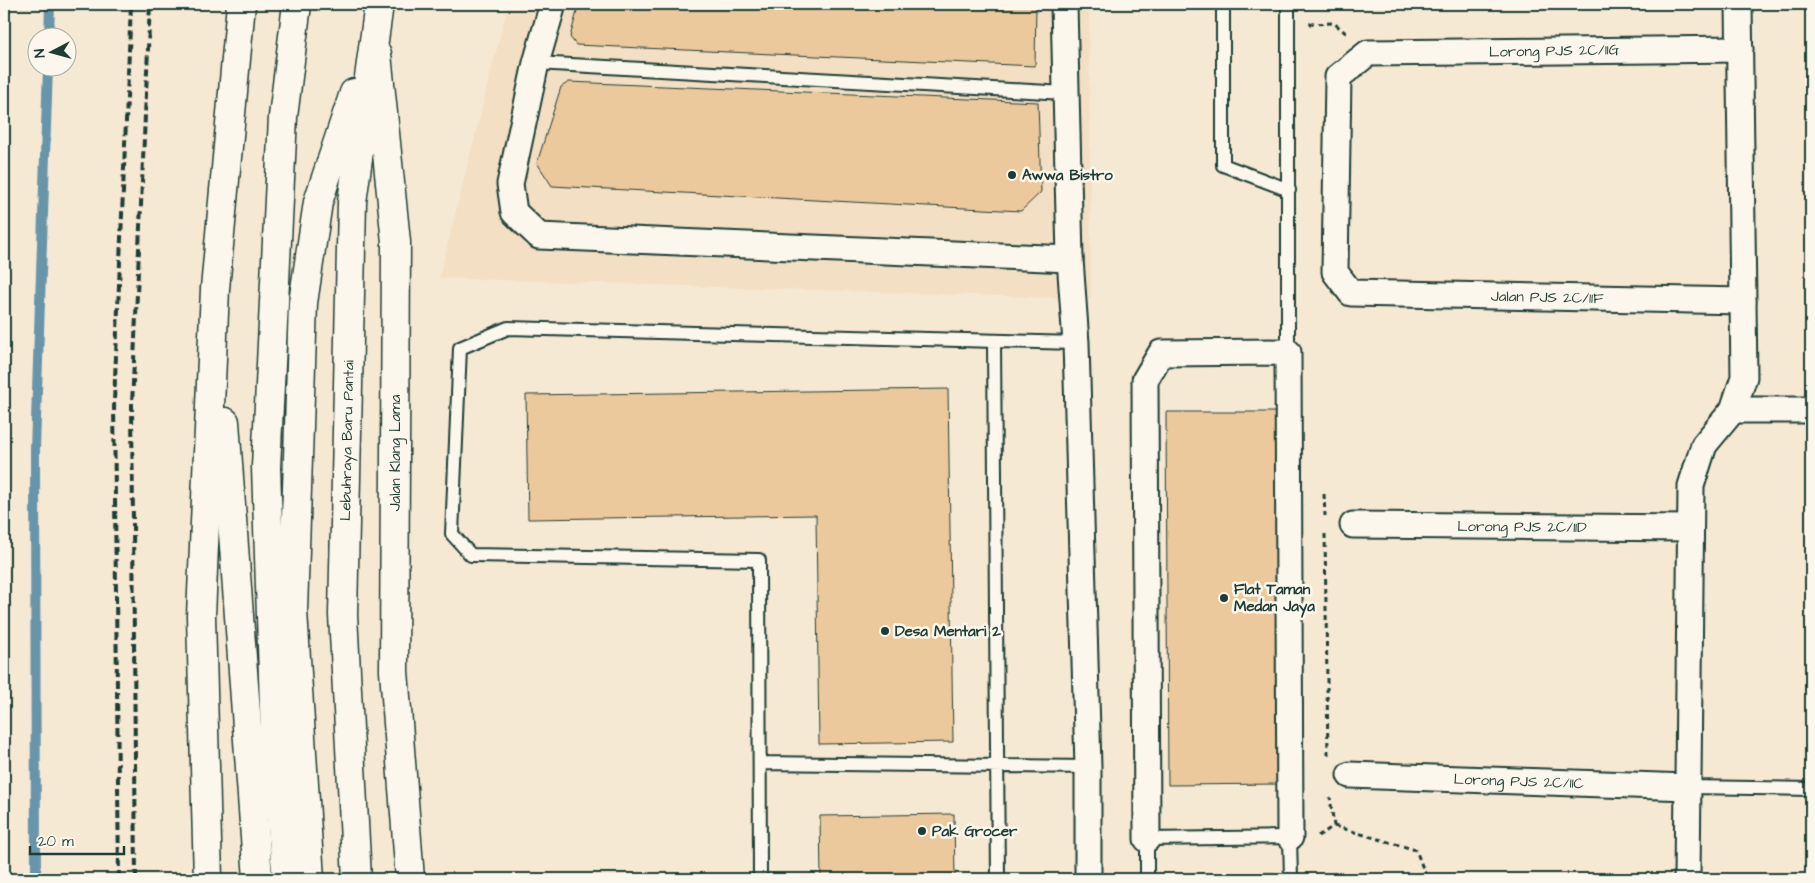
<svg xmlns="http://www.w3.org/2000/svg" width="1815" height="883" viewBox="0 0 1815 883" font-family="'Architects Daughter',sans-serif">
<style>
.built{fill:#f3dfc4}
.lines{fill:none;stroke-linecap:round;stroke-linejoin:round}
.stream{stroke:#6995aa;stroke-width:10}
.building{fill:#ecc99d;stroke:#1f3d34}
.service-casing{stroke:#1f3d34;stroke-width:16}
.minor-casing{stroke:#1f3d34;stroke-width:29}
.primary-casing{stroke:#1f3d34;stroke-width:31}
.motorway-casing{stroke:#1f3d34;stroke-width:31}
.path{stroke:#1f3d34;stroke-width:3;stroke-dasharray:5 4;stroke-linecap:butt}
.service{stroke:#fbf7ec;stroke-width:12}
.minor{stroke:#fbf7ec;stroke-width:25}
.primary{stroke:#fbf7ec;stroke-width:28}
.motorway{stroke:#fbf7ec;stroke-width:28}
.rail{stroke:#1f3d34;stroke-width:4;stroke-dasharray:8 4;stroke-linecap:butt}
.poi-dot{fill:#1f3d34;stroke:#fbf7ec;stroke-width:2}
.labels{text-anchor:middle;dominant-baseline:central;stroke-width:5;stroke-linejoin:round;paint-order:stroke}
.street-label{font-size:15px;fill:#1f3d34;stroke:#fbf7ec}
.poi-label{font-size:15px;font-weight:bold;fill:#1f3d34;stroke:#fbf7ec;text-anchor:start}
</style>
<rect width="100%" height="100%" fill="#f6e9d4"/>
<filter id="ink" filterUnits="userSpaceOnUse"><feTurbulence type="fractalNoise" baseFrequency=".02" numOctaves="2"/><feDisplacementMap in="SourceGraphic" scale="10" xChannelSelector="R" yChannelSelector="G"/><feConvolveMatrix kernelMatrix="1 2 1 2 8 2 1 2 1" color-interpolation-filters="sRGB"/></filter>
<g filter="url(#ink)">
<!-- built -->
<path class="built" d="M 4,4 L 9,4 L 4,135 Z
M 508,4 L 1089,4 L 1091,299 L 439,278 Z"/>
<g class="lines">
<!-- stream -->
<path class="stream" d="M 49,38 L 50,4
M 36,879 L 35,449 L 48,68"/>
</g>
<!-- building -->
<path class="building" d="M 579,4 L 1036,4 L 1035,66 L 576,45 L 570,37 Z
M 569,82 L 1038,102 L 1041,192 L 1021,211 L 552,186 L 537,163 L 561,87 Z
M 948,389 L 953,742 L 819,744 L 816,515 L 528,519 L 526,395 Z
M 1166,412 L 1280,412 L 1283,784 L 1168,785 Z
M 954,814 L 955,879 L 821,879 L 820,816 Z
M 1274,873 L 1274,879 L 1183,879 L 1183,874 Z"/>
<g class="lines">
<!-- service casing -->
<g class="service-casing">
<path id="service" d="M 1223,4 L 1223,165 L 1289,190
M 536,63 L 1065,93
M 994,342 L 998,879
M 1288,352 L 1288,4
M 760,763 L 1088,767
M 1688,787 L 1811,789
M 760,879 L 759,560 L 471,555 L 452,534 L 460,348 L 508,328 L 1076,343
M 1147,879 L 1147,839 L 1290,837 L 1291,879"/>
</g>
<!-- minor casing -->
<g class="minor-casing">
<g id="minor">
<path d="M 553,4 L 536,63 L 510,184 L 514,212 L 539,236 L 1070,259"/>
<path d="M 1064,4 L 1070,259 L 1076,343 L 1088,767 L 1088,879"/>
<path id="s1" d="M 1740,49 L 1368,53 L 1338,77 L 1335,272 L 1351,293 L 1743,301"/>
<path d="M 1733,410 L 1811,410"/>
<path id="s2" d="M 1353,525 L 1690,528"/>
<path id="s3" d="M 1350,775 L 1688,787"/>
<path d="M 1147,839 L 1145,380 L 1161,353 L 1288,352 L 1290,837"/>
<path d="M 1687,879 L 1691,486 L 1704,445 L 1733,410 L 1744,377 L 1739,4"/>
</g>
</g>
<!-- primary casing -->
<g class="primary-casing">
<path id="primary" d="M 377,54 L 396,242 L 394,671 L 410,879"/>
</g>
<!-- motorway casing -->
<g class="motorway-casing">
<g id="motorway">
<path d="M 225,422 L 258,879"/>
<path d="M 208,879 L 201,616 L 215,289 L 241,4"/>
<path d="M 287,879 L 276,765 L 266,467 L 283,117 L 297,4"/>
<path d="M 310,879 L 293,611 L 303,303 L 318,202 L 354,93"/>
<path id="s4" d="M 357,879 L 343,615 L 352,202 L 379,4"/>
</g>
</g>
<!-- path -->
<path class="path" d="M 1309,24 L 1334,23 L 1347,34
M 1324,494 L 1325,516
M 1325,534 L 1328,756
M 1334,826 L 1416,850 L 1427,879
M 1318,836 L 1334,826 L 1330,797"/>
<!-- service -->
<use href="#service" class="service"/>
<!-- minor -->
<use href="#minor" class="minor"/>
<!-- primary -->
<use href="#primary" class="primary"/>
<!-- motorway -->
<use href="#motorway" class="motorway"/>
<!-- rail -->
<path class="rail" d="M 119,879 L 114,402 L 131,4
M 136,879 L 132,405 L 150,4"/>
</g>
</g>
<!-- markers -->
<g class="poi-dot">
<circle cx="1012" cy="175" r="5"/>
<circle cx="1224" cy="598" r="5"/>
<circle cx="885" cy="631" r="5"/>
<circle cx="922" cy="831" r="5"/>
</g>
<g class="labels">
<!-- street labels -->
<g class="street-label">
<text transform="translate(1554 51) rotate(-1)">Lorong PJS 2C/11G</text>
<text stroke="none"><textPath href="#s1" startOffset="828">Jalan PJS 2C/11F</textPath></text>
<text stroke="none"><textPath href="#s4" startOffset="439">Lebuhraya Baru Pantai</textPath></text>
<text transform="translate(395 453) rotate(-90)">Jalan Klang Lama</text>
<text stroke="none"><textPath href="#s2" startOffset="169">Lorong PJS 2C/11D</textPath></text>
<text stroke="none"><textPath href="#s3" startOffset="169">Lorong PJS 2C/11C</textPath></text>
</g>
<!-- poi labels -->
<g class="poi-label">
<text x="1022" y="175">Awwa Bistro</text>
<text x="1234" y="589">Flat Taman<tspan x="1234" dy="17">Medan Jaya</tspan></text>
<text x="895" y="631">Desa Mentari 2</text>
<text x="932" y="831">Pak Grocer</text>
</g>
</g>
<!-- margin -->
<rect width="1815" height="883" fill="none" stroke="#fbf7ec" stroke-width="20"/>
<rect x="10" y="10" width="1795" height="863" fill="none" stroke="#1f3d34" stroke-width="2" filter="url(#ink)"/>
<!-- north arrow -->
<g transform="translate(52 52) rotate(264)"><circle r="24" fill="#fbf7ec" stroke="#a3ada2"/>
<path d="M0-4L9 19L0 12L-9 19Z" fill="#1f3d34"/>
<text y="-8" font-size="14" font-weight="bold" text-anchor="middle" fill="#1f3d34">N</text>
</g>
<!-- scale -->
<path d="M30 846v8h94v-8" fill="none" stroke="#1f3d34" stroke-width="2.5"/>
<text x="38" y="846" font-size="15" fill="#1f3d34" stroke="#fbf7ec" stroke-width="4" paint-order="stroke">20 m</text>
</svg>
